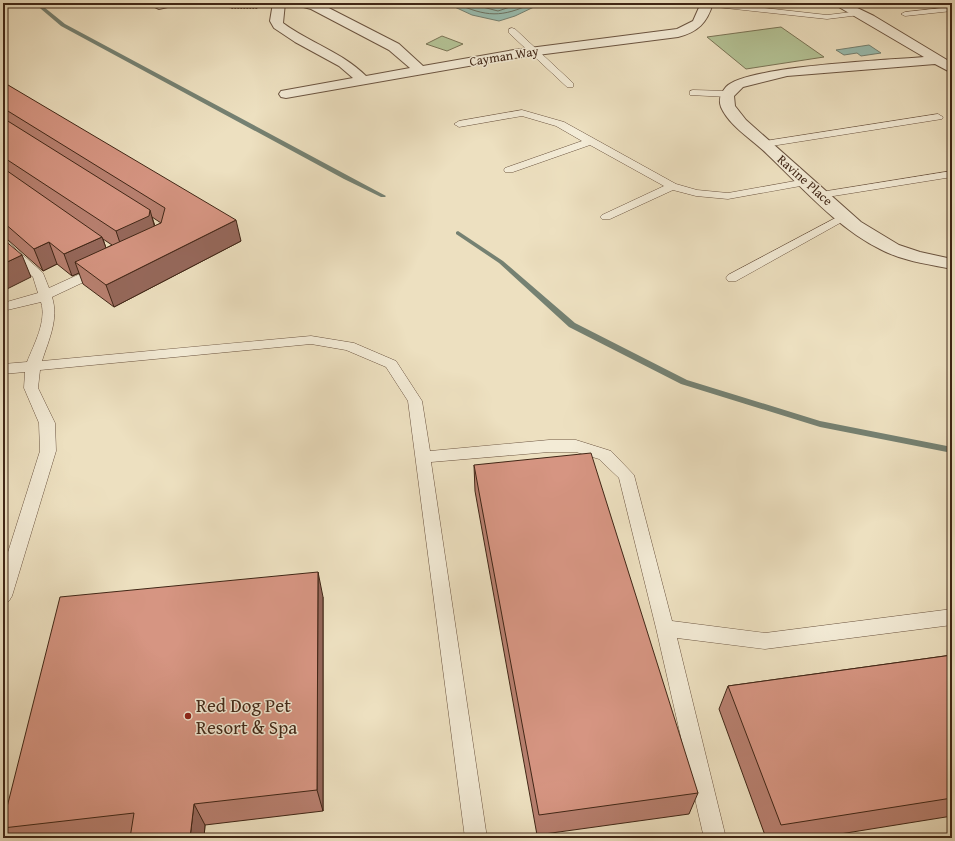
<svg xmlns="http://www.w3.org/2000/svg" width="955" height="841" viewBox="0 0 955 841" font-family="'Gentium Book Plus',serif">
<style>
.green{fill:#b4c396;stroke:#7a7456}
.water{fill:#99bdb0;stroke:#758172}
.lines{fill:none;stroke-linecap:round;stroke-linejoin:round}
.shore{stroke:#6c7263;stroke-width:1}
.stream{fill:#758172;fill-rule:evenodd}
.service-casing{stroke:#6b5440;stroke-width:1}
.minor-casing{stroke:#6b5440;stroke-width:2}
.path{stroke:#402616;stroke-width:1.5;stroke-dasharray:2 1;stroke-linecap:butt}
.service{fill:#f3ebd6;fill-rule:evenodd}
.minor{fill:#f3ebd6;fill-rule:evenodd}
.wall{fill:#b88070;stroke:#402616;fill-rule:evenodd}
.shaded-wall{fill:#96685b;stroke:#402616}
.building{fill:#d69582;stroke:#402616}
.poi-dot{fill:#8f2418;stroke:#f3ebd6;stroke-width:1.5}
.labels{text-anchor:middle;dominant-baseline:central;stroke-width:3;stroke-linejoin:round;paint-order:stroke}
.far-street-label{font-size:13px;fill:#402616;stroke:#f3ebd6}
.near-poi-label{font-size:19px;fill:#402616;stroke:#f3ebd6;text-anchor:start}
</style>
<rect width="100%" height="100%" fill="#ede0c0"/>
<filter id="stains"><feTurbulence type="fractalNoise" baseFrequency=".005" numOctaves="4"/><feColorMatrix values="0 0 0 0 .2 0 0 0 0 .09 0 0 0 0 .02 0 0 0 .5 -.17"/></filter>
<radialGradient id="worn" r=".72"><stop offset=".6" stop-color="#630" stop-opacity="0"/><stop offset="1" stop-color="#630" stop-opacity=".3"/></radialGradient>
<!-- green -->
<path class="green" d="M 781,27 L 824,57 L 746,69 L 707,37 Z
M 442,36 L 463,44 L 447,51 L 426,44 Z"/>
<!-- water -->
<path class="water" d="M 446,3 L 558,3 L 536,6 L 515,16 L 499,21 L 472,15 Z
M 869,45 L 881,53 L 861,56 L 857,53 L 844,55 L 836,50 Z"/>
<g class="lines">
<!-- shore -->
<path class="shore" d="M 455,3 C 487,17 501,18 533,3
M 467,3 L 498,11 L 522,3"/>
<!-- stream -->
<path class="stream" d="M 34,3 L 39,3 L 65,24 L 386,196 L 385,197 L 381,197 L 344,179 L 61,26 Z
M 458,231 L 503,261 L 575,323 L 687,380 L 820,421 L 952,447 L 952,453 L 820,427 L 681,384 L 569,327 L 499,263 L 456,234 L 456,232 Z"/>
<!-- service casing -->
<g class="service-casing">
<path id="service" d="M 704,3 L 720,3 L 827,15 L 860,11 L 864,13 L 860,15 L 827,19 L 707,6 L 704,6 Z
M 952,7 L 952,11 L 905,16 L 901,14 L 905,12 Z
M 512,28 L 515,29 L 573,83 L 573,87 L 567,87 L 509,33 L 509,29 Z
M 693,90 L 728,91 L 733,94 L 728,97 L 690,95 L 690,91 Z
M 522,110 L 564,122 L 676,184 L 697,190 L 728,193 L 806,179 L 811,182 L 806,185 L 728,199 L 696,196 L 673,190 L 610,219 L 602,219 L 600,217 L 602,215 L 664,186 L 590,145 L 513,172 L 505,172 L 504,170 L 505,168 L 582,141 L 556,126 L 522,116 L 459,127 L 454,124 L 459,121 Z
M 938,114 L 943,117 L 942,119 L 765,147 L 760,144 L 765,141 Z
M 952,171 L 952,177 L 821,198 L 815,195 L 821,192 Z
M 845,213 L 851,216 L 849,218 L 736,281 L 728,281 L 726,278 L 728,275 Z
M 3,240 L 7,241 L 43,273 L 49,288 L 95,267 L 99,266 L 105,270 L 103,273 L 52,297 C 59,319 49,339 42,361 L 311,336 L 354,343 L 396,361 L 422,401 L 430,451 L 549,440 L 576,440 L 611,451 L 634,475 L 672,621 L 765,633 L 952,609 L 952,625 L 765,649 L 677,638 L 726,838 L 704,838 L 656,628 L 619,478 L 599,459 L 576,452 L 549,452 L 431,462 L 487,838 L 465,838 L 408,401 L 386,367 L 346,350 L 311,344 L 40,370 L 38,388 L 55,423 L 56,451 L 12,596 L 9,601 L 3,604 L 3,568 L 40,451 L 39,423 L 24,388 L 25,372 L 3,374 L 3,364 L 27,362 C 34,344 47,321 41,302 L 3,311 L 3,303 L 38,293 L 33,277 L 3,250 Z"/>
</g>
<!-- minor casing -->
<g class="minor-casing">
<path id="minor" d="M 154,3 L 178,3 L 176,5 L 159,9 L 155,7 L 153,5 Z
M 273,3 L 285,3 L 283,23 C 310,43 342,52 366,76 L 410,68 L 389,50 L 311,9 L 296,5 L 294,3 L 319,3 L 399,44 L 423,66 L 514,50 L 677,29 L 693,21 L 701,3 L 713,3 C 707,23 698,32 678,37 L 514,58 L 286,98 L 281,97 L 279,94 L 281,91 L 353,78 L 339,66 L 295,42 L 274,28 L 270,21 Z
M 832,3 L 847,3 L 874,16 L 952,63 L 952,73 L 935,64 L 787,76 L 743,87 L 734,96 L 735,106 L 746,120 L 861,222 L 899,245 L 920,252 L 952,259 L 952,269 C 928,264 902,261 880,249 C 836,227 802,187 767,154 C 752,139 730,127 721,107 C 718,99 721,93 726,87 C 744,66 890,60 924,57 Z"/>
</g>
<!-- path -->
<path class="path" d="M 214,3 L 232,8 L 258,8"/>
<!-- service -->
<use href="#service" class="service"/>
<!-- minor -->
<use href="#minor" class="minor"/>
</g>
<!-- wall -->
<path class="wall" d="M 3,82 L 241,241 L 114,307 L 83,284 L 79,273 L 72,276 L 57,264 L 43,271 L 8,240 L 3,239 ZM 152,217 L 161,223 L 155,226 ZM 103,239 L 112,245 L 106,248 Z
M 474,465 L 698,793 L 689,814 L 537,835 L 475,491 Z
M 323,597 L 323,811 L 205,825 L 204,838 L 130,838 L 131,835 L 106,838 L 12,838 L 3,829 L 3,823 Z
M 952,655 L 952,816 L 815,838 L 766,838 L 719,709 L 728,686 Z"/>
<!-- shaded-wall -->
<path class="shaded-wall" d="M 150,210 L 156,232 L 123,252 L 116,231 Z
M 236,220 L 241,241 L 114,307 L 106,285 Z
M 102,237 L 110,259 L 75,262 L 79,273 L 72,276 L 64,254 Z
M 49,242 L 57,264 L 43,271 L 34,249 Z
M 22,255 L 31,277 L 3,291 L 3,264 Z
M 318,572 L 323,597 L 323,811 L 317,790 Z
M 194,804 L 205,825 L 204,838 L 190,838 Z"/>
<!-- building -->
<path class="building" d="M 3,82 L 236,220 L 106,285 L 75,262 L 161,223 L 165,208 L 3,108 Z
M 3,118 L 150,210 L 149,216 L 116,231 L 3,157 Z
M 3,168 L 102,237 L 64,254 L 49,242 L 34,249 L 3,222 Z
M 3,239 L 22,255 L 3,264 Z
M 591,453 L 698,793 L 539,815 L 474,465 Z
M 318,572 L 317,790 L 194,804 L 190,838 L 130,838 L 134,813 L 3,828 L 3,823 L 60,597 Z
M 952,655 L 952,798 L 781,825 L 728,686 Z"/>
<!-- markers -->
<circle class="poi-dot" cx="188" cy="716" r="4"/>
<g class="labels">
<!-- far-street labels -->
<g class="far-street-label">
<text transform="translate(504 56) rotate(-9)">Cayman Way</text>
<text transform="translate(805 180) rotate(42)">Ravine Place</text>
</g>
<!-- near-poi labels -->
<g class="near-poi-label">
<text x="196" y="705">Red Dog Pet<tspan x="196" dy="22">Resort &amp; Spa</tspan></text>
</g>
</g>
<!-- margin -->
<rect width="955" height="841" fill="none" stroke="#ede0c0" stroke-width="16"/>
<rect x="4" y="4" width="947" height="833" fill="none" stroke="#402616" stroke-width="2"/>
<rect x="8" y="8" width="939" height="825" fill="none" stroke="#402616"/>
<rect width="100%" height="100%" filter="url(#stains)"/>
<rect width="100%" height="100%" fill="url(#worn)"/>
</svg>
